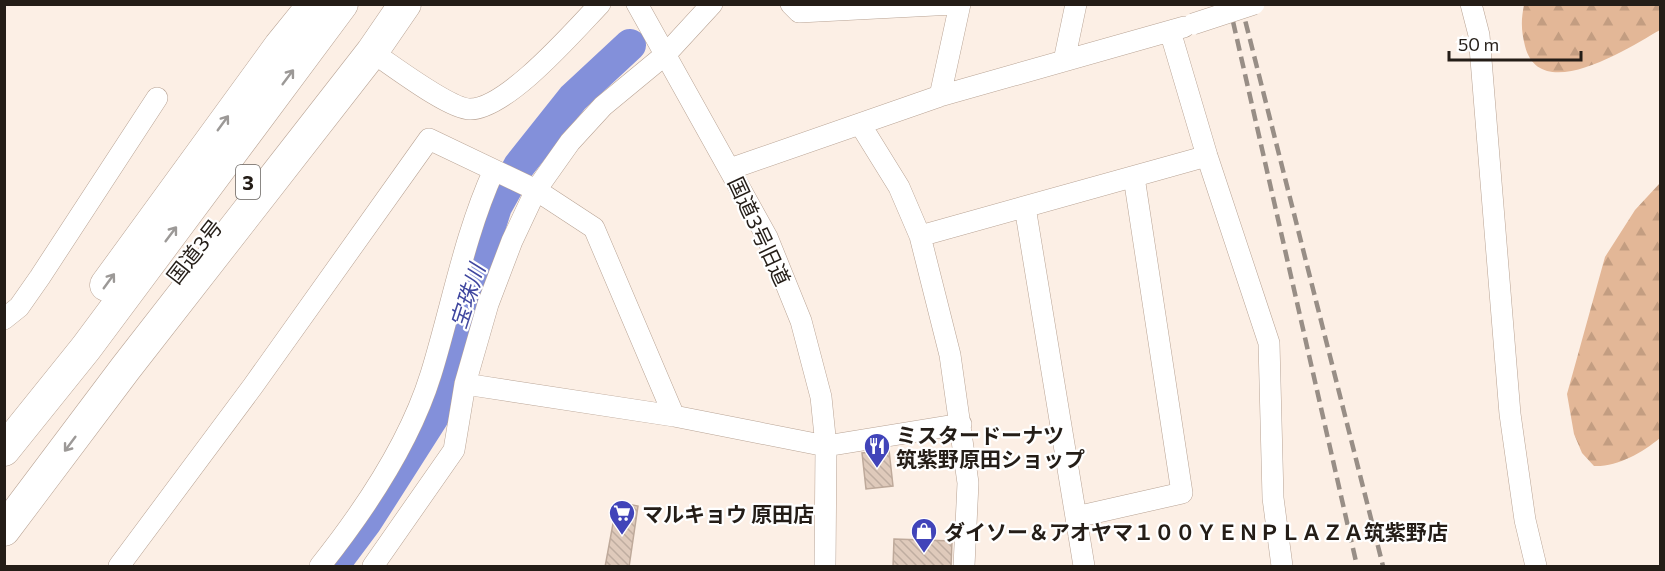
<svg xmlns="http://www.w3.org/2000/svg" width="1665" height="571" viewBox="0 0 1665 571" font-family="Commissioner,'Noto Sans JP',sans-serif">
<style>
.forest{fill:url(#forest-firs)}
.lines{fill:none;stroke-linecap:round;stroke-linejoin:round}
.river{stroke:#8390da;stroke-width:32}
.building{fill:url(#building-back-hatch);stroke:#bea99a;stroke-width:1.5}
.minor-casing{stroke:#b8a394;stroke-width:22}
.highway-casing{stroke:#b8a394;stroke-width:33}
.minor{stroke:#fff;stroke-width:21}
.highway{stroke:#fff;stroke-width:32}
.rail{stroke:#988e86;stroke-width:4.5;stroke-dasharray:12 6;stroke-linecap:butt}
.minor-bridge-casing{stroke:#b8a394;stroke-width:22;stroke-linecap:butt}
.minor-bridge{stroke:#fff;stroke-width:21}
.oneway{stroke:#9c9997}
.labels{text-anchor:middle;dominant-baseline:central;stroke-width:4.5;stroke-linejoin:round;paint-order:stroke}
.shield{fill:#fff;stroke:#66615d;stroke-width:1.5}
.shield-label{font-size:20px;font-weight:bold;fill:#241d17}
.street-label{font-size:21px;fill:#241d17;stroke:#fff}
.poi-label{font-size:21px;font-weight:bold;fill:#241d17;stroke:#fff;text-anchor:start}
.water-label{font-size:22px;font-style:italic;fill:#40479f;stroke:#fff}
</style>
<defs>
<pattern id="forest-firs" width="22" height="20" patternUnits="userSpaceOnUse" patternTransform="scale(1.5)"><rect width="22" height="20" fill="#e3b797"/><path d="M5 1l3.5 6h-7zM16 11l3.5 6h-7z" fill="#c39d81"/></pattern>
<pattern id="building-back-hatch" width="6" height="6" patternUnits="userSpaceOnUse" patternTransform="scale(1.5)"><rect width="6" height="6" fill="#dfcabb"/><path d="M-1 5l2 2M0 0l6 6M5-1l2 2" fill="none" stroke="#bfada0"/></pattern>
</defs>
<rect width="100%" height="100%" fill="#fcefe5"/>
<!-- forest -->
<path class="forest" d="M 1524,5 L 1660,5 L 1660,30 C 1630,47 1540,106 1525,46 C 1521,30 1521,20 1524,5 Z
M 1660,183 L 1660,438 C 1642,453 1617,467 1594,466 L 1582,453 L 1574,434 L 1567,394 L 1605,257 L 1635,210 Z"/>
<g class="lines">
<!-- river -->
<path class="river" d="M 333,566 L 366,522 L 433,417 L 446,364 L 496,207 L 519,166 L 573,98 L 630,45"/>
</g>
<!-- building -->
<path class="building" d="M 889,450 L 893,486 L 866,489 L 862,453 Z
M 617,502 L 638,506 L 629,567 L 605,567 Z
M 894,539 L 952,541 L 951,567 L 893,567 Z"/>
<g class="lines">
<!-- minor casing -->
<g class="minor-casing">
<path id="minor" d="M 637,4 L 767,237 L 801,321 L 821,397 L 826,446 L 825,566
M 791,4 L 799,12 L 954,4
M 1471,4 L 1479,35 L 1510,414 L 1525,520 L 1536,566
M 1170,31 L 1207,156 L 1269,343 L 1273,498 L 1282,566
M 372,52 C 392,65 449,109 470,109 C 507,109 574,31 600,4
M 1064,61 L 1076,4
M 940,96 L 960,4
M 860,124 L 899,187 L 920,236 L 950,355 L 968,483 L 964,566
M 730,169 L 940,96 L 1184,27
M 1025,207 L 1084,566
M 920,236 L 1207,156
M 4,319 L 19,307 L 40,277 L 157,98
M 465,384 L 674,416 L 826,446 L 961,424
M 1076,517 L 1182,493 L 1134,177
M 119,566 L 253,386 L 429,139 L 536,190 L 594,228 L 674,416
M 320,566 C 363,512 410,442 431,374 C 452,306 464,236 494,170
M 373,566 L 454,450 L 465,384 L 488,304 L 512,241 L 536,190 L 570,142 L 603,106 L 666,54 L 712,4"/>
</g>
<!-- highway casing -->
<g class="highway-casing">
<path id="highway" d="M 106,285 L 280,46 L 314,4
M 4,450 L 86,348 L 342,4
M 4,530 L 125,369 L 372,52 L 405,4"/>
</g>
<!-- minor -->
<use href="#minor" class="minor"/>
<!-- highway -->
<use href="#highway" class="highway"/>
<!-- rail -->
<path class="rail" d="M 1229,4 L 1357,566
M 1241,4 L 1383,566"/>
<!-- minor-bridge casing -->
<g class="minor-bridge-casing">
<path id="minor-bridge" d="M 1193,24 L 1254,4"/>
</g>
<!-- minor-bridge -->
<use href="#minor-bridge" class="minor-bridge"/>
</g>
<!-- one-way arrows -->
<defs><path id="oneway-shaft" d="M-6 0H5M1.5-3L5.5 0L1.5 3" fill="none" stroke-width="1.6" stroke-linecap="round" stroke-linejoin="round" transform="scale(1.5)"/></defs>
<g class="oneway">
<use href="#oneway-shaft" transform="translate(288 77) rotate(-53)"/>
<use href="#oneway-shaft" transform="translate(223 123) rotate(-54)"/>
<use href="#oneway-shaft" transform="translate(171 234) rotate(-53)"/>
<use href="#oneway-shaft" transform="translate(109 281) rotate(-54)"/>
<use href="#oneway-shaft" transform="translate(70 444) rotate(127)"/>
</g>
<!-- icons -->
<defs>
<g id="restaurant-pin" transform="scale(1.35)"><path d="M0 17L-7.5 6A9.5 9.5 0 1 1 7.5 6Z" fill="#4144b9" stroke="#fff"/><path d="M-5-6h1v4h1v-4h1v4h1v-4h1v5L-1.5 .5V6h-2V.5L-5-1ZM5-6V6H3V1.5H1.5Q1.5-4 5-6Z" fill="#fff"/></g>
<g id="supermarket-pin" transform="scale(1.35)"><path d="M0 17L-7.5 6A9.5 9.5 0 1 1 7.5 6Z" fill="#4144b9" stroke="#fff"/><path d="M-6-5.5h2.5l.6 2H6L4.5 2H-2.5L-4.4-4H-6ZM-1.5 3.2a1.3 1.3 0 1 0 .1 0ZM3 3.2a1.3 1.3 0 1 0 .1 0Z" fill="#fff"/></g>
<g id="shop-pin" transform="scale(1.35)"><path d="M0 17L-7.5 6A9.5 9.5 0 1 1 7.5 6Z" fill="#4144b9" stroke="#fff"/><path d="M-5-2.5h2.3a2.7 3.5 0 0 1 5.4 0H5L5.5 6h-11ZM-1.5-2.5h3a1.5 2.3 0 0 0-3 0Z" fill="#fff"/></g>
</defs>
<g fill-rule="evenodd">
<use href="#restaurant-pin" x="877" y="446"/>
<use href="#supermarket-pin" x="622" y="513"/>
<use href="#shop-pin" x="924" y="531"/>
</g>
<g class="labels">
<!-- shield labels -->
<rect class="shield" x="236" y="165" width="24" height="34" rx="4.5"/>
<g class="shield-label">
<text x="248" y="182">3</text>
</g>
<!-- street labels -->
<g class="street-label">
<text transform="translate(760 231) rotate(65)">国道3号旧道</text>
<text transform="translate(194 251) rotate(-52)">国道3号</text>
</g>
<!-- poi labels -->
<g class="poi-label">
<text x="896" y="434">ミスタードーナツ<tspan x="896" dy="24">筑紫野原田ショップ</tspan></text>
<text x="642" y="513">マルキョウ 原田店</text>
<text x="944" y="531">ダイソー＆アオヤマ１００ＹＥＮＰＬＡＺＡ筑紫野店</text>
</g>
<!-- water labels -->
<g class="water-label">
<text transform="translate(467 296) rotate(-72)">宝珠川</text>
</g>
</g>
<!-- border -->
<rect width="1665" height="571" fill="none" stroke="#241d17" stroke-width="12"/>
<!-- scale -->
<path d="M1449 51v9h132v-9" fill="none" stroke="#241d17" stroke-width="3"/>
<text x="1458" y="51" font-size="18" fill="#241d17" stroke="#ffffff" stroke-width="4.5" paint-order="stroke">50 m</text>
</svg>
